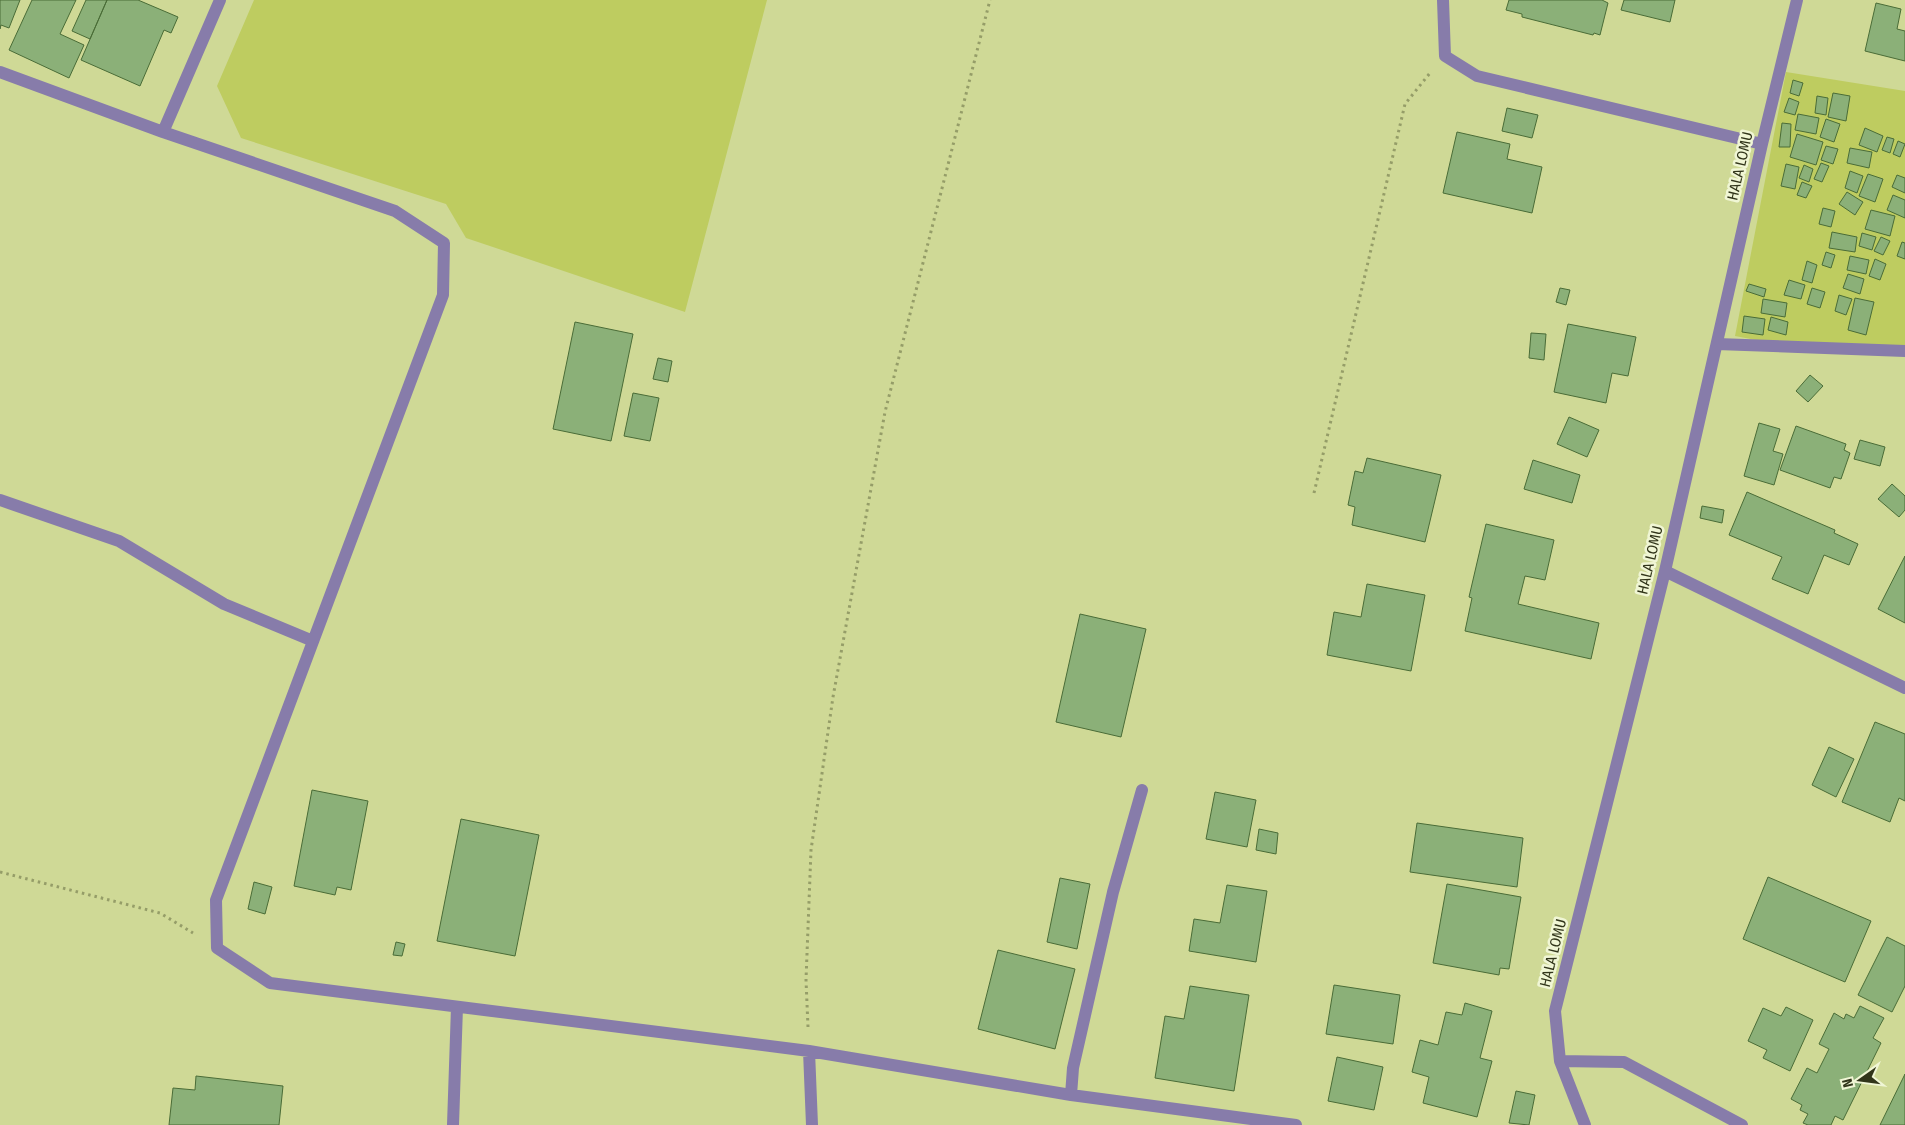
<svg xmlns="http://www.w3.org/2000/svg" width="1905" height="1125" viewBox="0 0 1905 1125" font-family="'Fira Sans Condensed',sans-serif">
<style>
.green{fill:#becc60}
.building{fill:#8bb078;stroke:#4a6c37}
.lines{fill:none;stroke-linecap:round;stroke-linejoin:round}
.path{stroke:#959d68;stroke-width:3;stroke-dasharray:2.5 4;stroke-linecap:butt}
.minor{stroke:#877caa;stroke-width:12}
.labels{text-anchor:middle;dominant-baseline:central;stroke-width:5;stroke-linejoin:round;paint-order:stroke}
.street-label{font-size:15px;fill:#31351a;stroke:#f0f6d5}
</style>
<rect width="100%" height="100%" fill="#cfd996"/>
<!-- green -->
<path class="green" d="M 254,0 L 767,0 L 685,312 L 466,238 L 446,204 L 241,138 L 217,86 Z
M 1786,72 L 1905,91 L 1905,347 L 1777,344 L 1735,336 Z"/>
<!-- building -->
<path class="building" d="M 0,0 L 20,0 L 9,28 L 1,25 L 0,29 Z
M 32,0 L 76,0 L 60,34 L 84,45 L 69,78 L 9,50 Z
M 86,0 L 107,0 L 90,39 L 72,31 Z
M 107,0 L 138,0 L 178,17 L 171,33 L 164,30 L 140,86 L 81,60 Z
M 1509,0 L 1602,0 L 1608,3 L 1600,35 L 1594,33 L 1593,35 L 1522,17 L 1522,14 L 1506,10 Z
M 1624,0 L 1675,0 L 1670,22 L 1621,10 Z
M 1876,3 L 1901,9 L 1897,29 L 1905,31 L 1905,61 L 1865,51 Z
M 1793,80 L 1803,83 L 1799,96 L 1790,93 Z
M 1833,93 L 1850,96 L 1846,121 L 1828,117 Z
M 1817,96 L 1828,98 L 1826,115 L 1815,113 Z
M 1789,98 L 1799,102 L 1795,115 L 1784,112 Z
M 1507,108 L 1538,115 L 1532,138 L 1502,131 Z
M 1798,114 L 1819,118 L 1816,134 L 1795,130 Z
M 1826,119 L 1840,124 L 1834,142 L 1820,137 Z
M 1782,123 L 1791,124 L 1790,147 L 1779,147 Z
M 1865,128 L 1883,136 L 1877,152 L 1859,145 Z
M 1457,132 L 1510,144 L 1507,159 L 1542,167 L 1532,213 L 1443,193 Z
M 1797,134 L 1823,142 L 1816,165 L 1790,157 Z
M 1887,137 L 1894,139 L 1890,153 L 1882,150 Z
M 1898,141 L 1905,144 L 1900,157 L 1893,154 Z
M 1826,146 L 1838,149 L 1833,164 L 1821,160 Z
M 1850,148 L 1872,152 L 1869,168 L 1847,163 Z
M 1821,163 L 1829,166 L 1822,182 L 1814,179 Z
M 1786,164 L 1799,167 L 1795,189 L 1781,186 Z
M 1804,165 L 1813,169 L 1809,182 L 1799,178 Z
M 1850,171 L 1863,176 L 1857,193 L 1845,188 Z
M 1868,174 L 1883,179 L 1875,202 L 1859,196 Z
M 1897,175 L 1905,178 L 1905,193 L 1892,187 Z
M 1802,182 L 1812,186 L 1806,198 L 1797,195 Z
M 1847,192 L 1863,202 L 1855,215 L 1839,204 Z
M 1893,195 L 1905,200 L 1905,218 L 1887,210 Z
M 1823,208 L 1835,211 L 1831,227 L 1819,224 Z
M 1871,210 L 1895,216 L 1890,236 L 1865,229 Z
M 1832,232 L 1857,237 L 1855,252 L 1829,248 Z
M 1862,233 L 1876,237 L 1872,250 L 1859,246 Z
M 1881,237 L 1890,241 L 1883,255 L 1874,251 Z
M 1902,242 L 1905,243 L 1905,259 L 1897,256 Z
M 1826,252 L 1835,255 L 1831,268 L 1822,265 Z
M 1850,256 L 1869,260 L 1866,274 L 1847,270 Z
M 1875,259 L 1886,264 L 1880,280 L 1869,276 Z
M 1807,261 L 1817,265 L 1812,283 L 1802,280 Z
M 1848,274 L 1864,279 L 1860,294 L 1843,288 Z
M 1789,280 L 1805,285 L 1801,299 L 1784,295 Z
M 1749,284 L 1766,289 L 1764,297 L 1746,291 Z
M 1560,288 L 1570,290 L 1566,305 L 1556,302 Z
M 1812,288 L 1825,292 L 1820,308 L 1807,304 Z
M 1839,295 L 1852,299 L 1846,315 L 1835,311 Z
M 1855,298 L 1874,302 L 1866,335 L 1848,330 Z
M 1763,299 L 1787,303 L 1785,317 L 1761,313 Z
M 1744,316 L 1765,319 L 1763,335 L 1742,332 Z
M 1771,317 L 1788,322 L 1786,335 L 1768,330 Z
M 575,322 L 633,334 L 611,441 L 553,429 Z
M 1568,324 L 1636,337 L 1628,376 L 1612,373 L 1606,403 L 1554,392 Z
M 1531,333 L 1546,334 L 1544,360 L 1529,358 Z
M 658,358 L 672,361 L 668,382 L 653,379 Z
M 1810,375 L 1823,386 L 1808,402 L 1796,391 Z
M 633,393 L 659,398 L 650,441 L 624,436 Z
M 1569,417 L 1599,430 L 1587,457 L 1557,444 Z
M 1759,423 L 1780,429 L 1773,451 L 1783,454 L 1774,485 L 1744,476 Z
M 1796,426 L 1846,444 L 1844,450 L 1850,453 L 1841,479 L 1834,477 L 1830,488 L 1780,470 Z
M 1860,440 L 1885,447 L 1880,466 L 1854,459 Z
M 1367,458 L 1441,475 L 1425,542 L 1352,525 L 1355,507 L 1348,505 L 1355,471 L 1363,473 Z
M 1533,460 L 1580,475 L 1572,503 L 1524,489 Z
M 1892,484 L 1905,496 L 1905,510 L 1899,517 L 1878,499 Z
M 1747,492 L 1835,530 L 1834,533 L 1858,544 L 1849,565 L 1824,555 L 1808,594 L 1772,579 L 1782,557 L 1729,535 Z
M 1702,506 L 1724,510 L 1722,523 L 1700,518 Z
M 1486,524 L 1554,540 L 1545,580 L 1525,576 L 1518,604 L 1599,623 L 1591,659 L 1465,631 L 1472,598 L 1469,597 Z
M 1905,556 L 1905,623 L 1878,609 Z
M 1367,584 L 1425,595 L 1411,671 L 1327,655 L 1334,612 L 1361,617 Z
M 1080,614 L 1146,629 L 1121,737 L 1056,722 Z
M 1875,722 L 1905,734 L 1905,801 L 1899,798 L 1890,822 L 1842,802 Z
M 1829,747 L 1854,759 L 1836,797 L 1812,785 Z
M 312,790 L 368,801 L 351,890 L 337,887 L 335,895 L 294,886 Z
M 1215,792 L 1256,800 L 1247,847 L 1206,839 Z
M 461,819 L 539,835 L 515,956 L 437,941 Z
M 1417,823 L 1523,838 L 1517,887 L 1410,872 Z
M 1259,829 L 1278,833 L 1276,854 L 1256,850 Z
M 1768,877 L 1871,921 L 1845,982 L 1743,939 Z
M 1060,878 L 1090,884 L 1077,949 L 1047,942 Z
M 254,882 L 272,887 L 265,914 L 248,909 Z
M 1447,884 L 1521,897 L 1509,969 L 1500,968 L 1499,975 L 1433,963 Z
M 1227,885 L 1267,891 L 1256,962 L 1189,951 L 1194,919 L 1220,923 Z
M 1887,937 L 1905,946 L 1905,986 L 1892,1012 L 1858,995 Z
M 396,942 L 405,944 L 402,956 L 393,955 Z
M 998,950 L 1075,969 L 1055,1049 L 978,1029 Z
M 1334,985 L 1400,995 L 1393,1044 L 1326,1034 Z
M 1190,986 L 1249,995 L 1234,1091 L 1155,1078 L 1165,1016 L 1184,1019 Z
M 1465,1003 L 1492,1011 L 1480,1058 L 1492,1061 L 1477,1117 L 1423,1103 L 1429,1077 L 1412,1072 L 1420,1040 L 1438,1045 L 1446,1012 L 1462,1015 Z
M 1860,1006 L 1884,1018 L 1873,1038 L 1881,1043 L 1843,1120 L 1835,1116 L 1831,1125 L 1808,1125 L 1803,1123 L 1808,1114 L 1800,1110 L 1802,1105 L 1791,1099 L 1807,1068 L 1817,1073 L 1829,1049 L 1819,1044 L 1834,1013 L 1844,1019 L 1846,1014 L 1854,1018 Z
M 1786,1007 L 1813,1020 L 1790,1071 L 1763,1058 L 1767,1050 L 1748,1041 L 1763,1008 L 1781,1016 Z
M 1337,1057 L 1383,1067 L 1374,1110 L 1328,1101 Z
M 1905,1074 L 1905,1125 L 1880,1125 Z
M 196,1076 L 283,1086 L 279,1125 L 169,1125 L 173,1088 L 195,1090 Z
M 1516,1091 L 1535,1095 L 1529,1125 L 1509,1123 Z"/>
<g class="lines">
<!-- path -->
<path class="path" d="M 1314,493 L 1405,104 L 1430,73
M 0,872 L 160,913 L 193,933
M 808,1027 L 806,980 L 811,850 L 833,697 L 885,412 L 990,0"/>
<!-- minor -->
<path class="minor" d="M 1443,0 L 1445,56 L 1477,76 L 1762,144
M 0,72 L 163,132 L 395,211 L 444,243 L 443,295 L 216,900 L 217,948 L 270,983 L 809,1051 L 1071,1095 L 1296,1125
M 163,132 L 220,0
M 1717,344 L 1905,351
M 0,500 L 119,541 L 224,604 L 313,641
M 1665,571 L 1905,688
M 809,1051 L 812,1125
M 1560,1061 L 1624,1062 L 1742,1125
M 1071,1095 L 1073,1068 L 1113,892 L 1142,790
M 453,1125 L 457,1007
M 1585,1125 L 1560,1061 L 1555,1011 L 1665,571 L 1762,144 L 1797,0"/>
</g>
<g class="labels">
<!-- street labels -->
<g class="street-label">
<text transform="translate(1740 166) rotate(-77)">HALA LOMU</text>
<text transform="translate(1650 560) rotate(-77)">HALA LOMU</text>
<text transform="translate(1553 953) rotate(-76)">HALA LOMU</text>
</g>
</g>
<!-- north arrow -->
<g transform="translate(1860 1080) rotate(256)" stroke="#f0f6d5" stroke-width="4" paint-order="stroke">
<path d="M0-4L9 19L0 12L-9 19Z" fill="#31351a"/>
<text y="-8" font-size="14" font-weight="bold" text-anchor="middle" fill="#31351a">N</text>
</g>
</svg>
